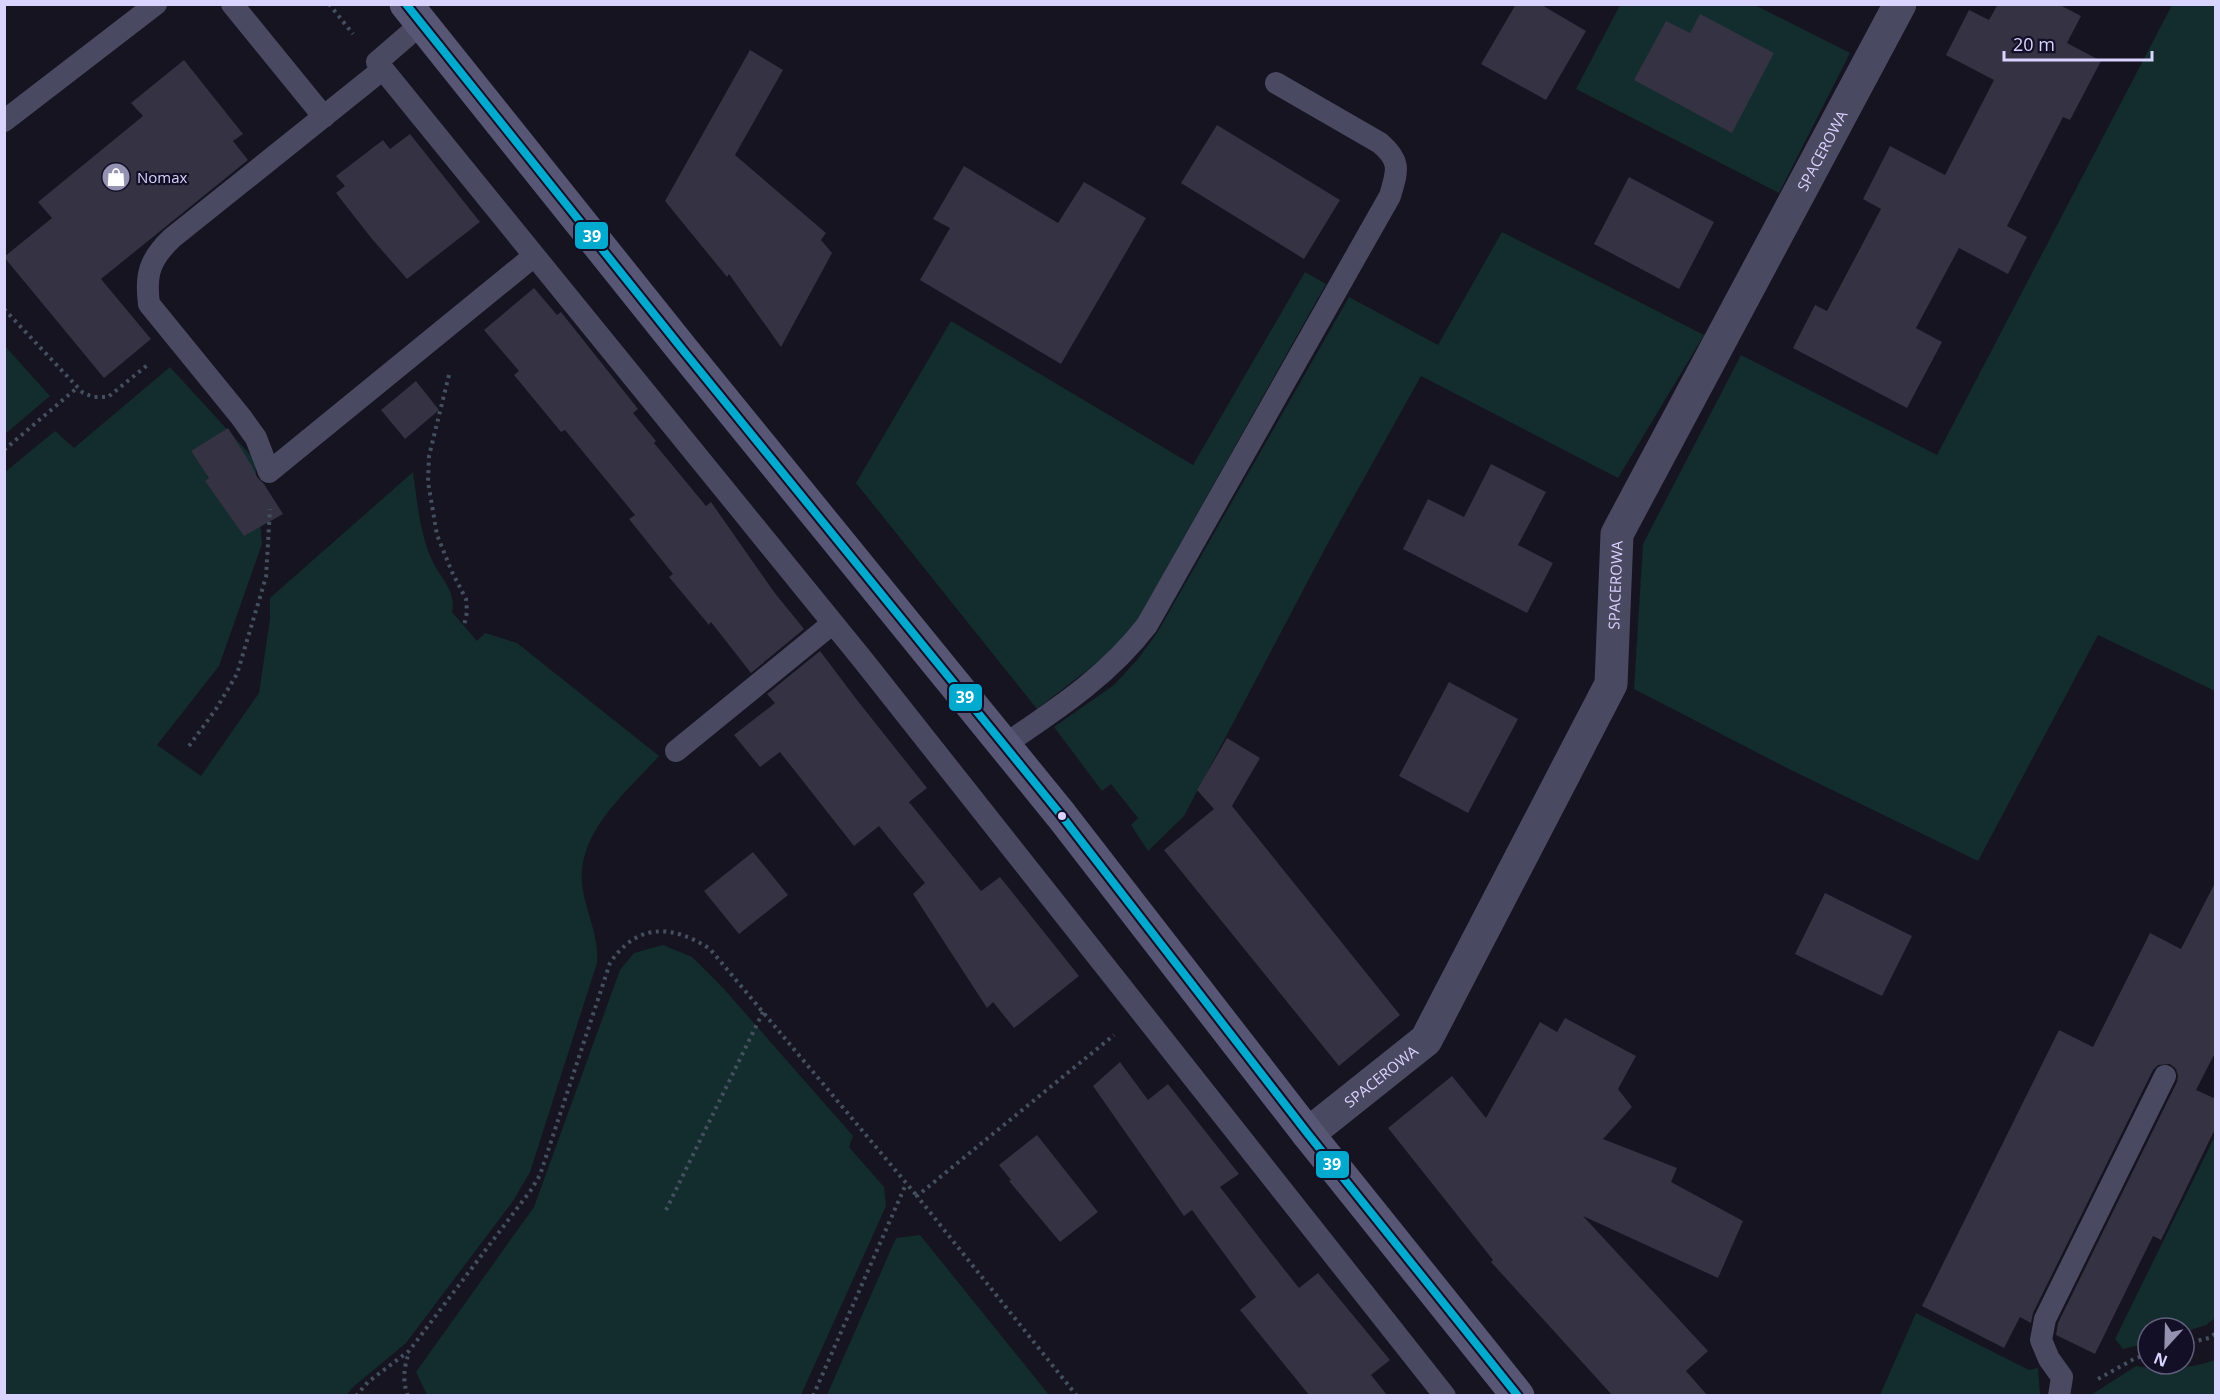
<svg xmlns="http://www.w3.org/2000/svg" width="2220" height="1400" viewBox="0 0 2220 1400" font-family="'Open Sans',sans-serif">
<style>
.green{fill:#132c2d}
.building{fill:#343243}
.lines{fill:none;stroke-linecap:round;stroke-linejoin:round}
.path{stroke:#44505f;stroke-width:4;stroke-dasharray:3 4.5;stroke-linecap:butt}
.lane{stroke:#4a4962;stroke-width:22}
.street{stroke:#4a4962;stroke-width:33}
.secondary{stroke:#575674;stroke-width:33}
.bus-1-casing{stroke:#130f26;stroke-width:12}
.bus-1{stroke:#00a9ce;stroke-width:8}
.bus-dot{fill:#d9d4ff;stroke:#130f26;stroke-width:2}
.labels{text-anchor:middle;dominant-baseline:central;stroke-width:4.5;stroke-linejoin:round;paint-order:stroke}
.street-label{font-size:15px;fill:#d9d4ff;stroke:#130f26}
.poi-label{font-size:15px;fill:#d9d4ff;stroke:#130f26;text-anchor:start}
.line-badge{stroke:#130f26;stroke-width:2}
.badge-label{font-size:16px;text-anchor:middle;font-weight:bold;fill:#fff}
</style>
<rect width="100%" height="100%" fill="#161421"/>
<!-- green -->
<path class="green" d="M 1620,5 L 1755,5 L 1850,53 L 1779,193 L 1576,89 Z
M 2172,5 L 2215,5 L 2215,691 L 2098,635 L 1978,861 L 1787,768 L 1634,689 L 1643,544 L 1741,355 L 1937,455 Z
M 1502,232 L 1704,335 L 1618,478 L 1421,376 L 1328,543 L 1184,816 L 1148,851 L 1131,825 L 1138,818 L 1111,784 L 1102,791 L 1054,727 L 1114,685 L 1137,660 L 1157,633 L 1349,297 L 1438,345 Z
M 1305,272 L 1326,284 L 1137,621 L 1116,648 L 1037,709 L 856,483 L 951,321 L 1193,465 Z
M 5,346 L 50,396 L 5,434 Z
M 170,367 L 255,460 L 262,544 L 219,666 L 157,745 L 201,776 L 259,693 L 270,619 L 270,598 L 413,472 C 417,500 420,535 432,560 C 440,578 457,591 452,612 L 477,641 L 485,633 L 517,643 L 659,756 C 625,794 573,835 583,891 C 588,917 599,937 597,963 L 530,1172 L 513,1201 L 406,1343 L 352,1388 L 347,1395 L 5,1396 L 5,472 L 55,431 L 74,448 Z
M 663,945 L 692,957 L 724,989 L 853,1136 L 849,1147 L 884,1187 L 886,1206 L 801,1395 L 427,1395 L 416,1372 L 534,1207 L 620,970 L 634,953 Z
M 2215,1136 L 2215,1318 L 2206,1325 L 2184,1332 L 2184,1328 L 2148,1328 L 2148,1343 L 2123,1349 L 2115,1339 Z
M 920,1235 L 1049,1395 L 827,1395 L 896,1238 Z
M 1916,1313 L 2029,1370 L 2038,1368 L 2040,1395 L 1880,1395 Z
M 2215,1360 L 2215,1395 L 2091,1395 L 2136,1366 C 2164,1371 2188,1369 2215,1360 Z"/>
<!-- building -->
<path class="building" d="M 1516,4 L 1540,4 L 1586,31 L 1546,100 L 1481,64 Z
M 1998,4 L 2058,4 L 2081,16 L 2067,43 L 2101,61 L 2070,120 L 2063,117 L 2007,226 L 2027,237 L 2008,274 L 1959,248 L 1916,328 L 1942,342 L 1907,408 L 1793,348 L 1815,305 L 1827,311 L 1881,209 L 1863,199 L 1890,146 L 1945,175 L 1994,80 L 1946,55 L 1969,10 L 1989,20 Z
M 1700,14 L 1774,53 L 1732,133 L 1634,80 L 1666,21 L 1690,33 Z
M 750,50 L 783,70 L 735,155 L 826,233 L 821,240 L 832,253 L 781,347 L 729,274 L 727,277 L 665,201 Z
M 184,60 L 243,134 L 233,141 L 248,160 L 101,279 L 151,339 L 104,378 L 4,257 L 52,218 L 38,202 L 143,116 L 131,103 Z
M 1217,125 L 1340,200 L 1304,259 L 1181,183 Z
M 410,134 L 480,222 L 407,279 L 372,239 L 336,193 L 345,186 L 336,176 L 383,140 L 390,149 Z
M 964,166 L 1058,223 L 1084,182 L 1146,218 L 1061,364 L 920,280 L 950,228 L 933,219 Z
M 1629,177 L 1714,222 L 1679,289 L 1594,244 Z
M 534,288 L 557,315 L 561,312 L 638,409 L 633,413 L 656,441 L 654,443 L 706,506 L 711,502 L 774,592 L 804,629 L 751,673 L 711,622 L 709,625 L 669,577 L 673,574 L 629,519 L 635,515 L 565,430 L 561,432 L 514,375 L 519,371 L 484,330 Z
M 416,381 L 439,410 L 405,439 L 381,410 Z
M 228,428 L 252,466 L 257,477 L 264,484 L 283,514 L 244,536 L 205,481 L 209,478 L 191,451 Z
M 1491,464 L 1546,492 L 1518,545 L 1553,563 L 1527,613 L 1403,549 L 1428,499 L 1464,517 Z
M 820,651 L 857,700 L 927,788 L 909,802 L 960,865 L 981,891 L 1000,877 L 1079,976 L 1014,1028 L 993,1002 L 987,1008 L 913,894 L 925,883 L 879,826 L 854,846 L 780,752 L 760,767 L 734,735 L 775,703 L 767,694 Z
M 1449,682 L 1518,719 L 1468,813 L 1399,776 Z
M 1227,738 L 1260,758 L 1232,806 L 1400,1015 L 1339,1066 L 1164,850 L 1214,809 L 1197,790 Z
M 753,852 L 788,895 L 739,934 L 704,891 Z
M 2216,881 L 2216,1051 L 2196,1090 L 2216,1099 L 2216,1127 L 2161,1240 L 2153,1236 L 2095,1354 L 2056,1335 L 2058,1323 L 2177,1082 L 2178,1076 L 2176,1069 L 2170,1064 L 2158,1065 L 2153,1070 L 2033,1313 L 2031,1323 L 2020,1317 L 2004,1348 L 1922,1306 L 2059,1030 L 2093,1047 L 2150,933 L 2181,949 Z
M 1825,893 L 1912,936 L 1882,996 L 1795,954 Z
M 1565,1018 L 1636,1056 L 1618,1089 L 1632,1107 L 1603,1139 L 1677,1168 L 1671,1182 L 1743,1221 L 1718,1278 L 1583,1216 L 1708,1351 L 1686,1371 L 1707,1395 L 1612,1395 L 1491,1262 L 1493,1260 L 1388,1128 L 1452,1076 L 1486,1118 L 1540,1022 L 1557,1032 Z
M 1120,1062 L 1148,1100 L 1168,1084 L 1239,1174 L 1220,1187 L 1272,1254 L 1299,1288 L 1318,1273 L 1390,1360 L 1371,1375 L 1387,1395 L 1309,1395 L 1240,1310 L 1256,1297 L 1192,1210 L 1184,1216 L 1093,1086 Z
M 1037,1135 L 1098,1212 L 1060,1242 L 1009,1181 L 1011,1180 L 999,1165 Z"/>
<g class="lines">
<!-- path -->
<path class="path" d="M 329,4 L 353,34
M 4,309 L 83,393 L 94,397 L 108,397 L 150,363
M 449,375 L 429,456 L 428,482 L 437,535 L 452,572 L 466,599 L 467,612 L 464,626
M 4,450 L 78,387
M 189,746 L 216,709 L 237,674 L 266,577 L 270,509
M 666,1210 L 763,1012
M 2184,1344 L 2209,1338 L 2216,1333
M 2098,1379 L 2134,1359 L 2148,1354
M 356,1396 L 368,1382 L 409,1351 L 531,1190 L 540,1175 L 610,963 C 637,923 672,924 710,949 L 917,1196
M 408,1396 C 402,1380 404,1368 409,1352
M 813,1396 L 906,1184
M 1077,1396 L 917,1196 L 1114,1035"/>
<!-- lane -->
<path class="lane" d="M 232,4 L 324,117
M 421,24 L 377,62 L 863,660 L 1445,1396
M 383,69 L 172,238 C 150,259 145,274 149,304 L 241,417 L 256,438 L 269,472 L 534,256
M 4,121 L 156,4
M 1004,745 C 1057,709 1108,676 1147,625 L 1390,196 C 1397,171 1402,162 1380,143 L 1276,83
M 676,751 L 833,623
M 2059,1396 L 2062,1377 L 2049,1359 L 2041,1340 L 2045,1319 L 2165,1076"/>
<!-- street -->
<path class="street" id="s1" d="M 1308,1134 L 1426,1040 L 1611,684 L 1617,534 L 1900,4"/>
<!-- secondary -->
<path class="secondary" d="M 406,4 L 682,349 L 1061,815 L 1308,1134 L 1518,1396"/>
<!-- bus-1 casing -->
<g class="bus-1-casing">
<path id="bus-1" d="M 406,4 L 682,349 L 1061,815 L 1308,1134 L 1518,1396"/>
</g>
<!-- bus-1 -->
<use href="#bus-1" class="bus-1"/>
</g>
<!-- icons -->
<defs>
<g id="shop-disc" transform="scale(1.5)"><circle r="9.5" fill="#9591b1" stroke="#130f26"/><path d="M-5-2.5h2.3a2.7 3.5 0 0 1 5.4 0H5L5.5 6h-11ZM-1.5-2.5h3a1.5 2.3 0 0 0-3 0Z" fill="#fff"/></g>
</defs>
<g fill-rule="evenodd">
<use href="#shop-disc" x="116" y="177"/>
</g>
<!-- markers -->
<circle class="bus-dot" cx="1062" cy="816" r="5"/>
<g class="labels">
<!-- street labels -->
<g class="street-label">
<text stroke="none"><textPath href="#s1" startOffset="1137">SPACEROWA</textPath></text>
<text stroke="none"><textPath href="#s1" startOffset="651">SPACEROWA</textPath></text>
<text stroke="none"><textPath href="#s1" startOffset="93">SPACEROWA</textPath></text>
</g>
<!-- poi labels -->
<g class="poi-label">
<text x="137" y="177">Nomax</text>
</g>
</g>
<g class="line-badge">
<rect x="574" y="221" width="35" height="29" rx="6" fill="#00a9ce"/>
<rect x="948" y="683" width="35" height="29" rx="6" fill="#00a9ce"/>
<rect x="1315" y="1150" width="35" height="29" rx="6" fill="#00a9ce"/>
</g>
<g class="badge-label">
<text x="592" y="242">39</text>
<text x="965" y="703">39</text>
<text x="1332" y="1170">39</text>
</g>
<!-- border -->
<rect width="2220" height="1400" fill="none" stroke="#d9d4ff" stroke-width="12"/>
<!-- north arrow -->
<g transform="translate(2166 1346) rotate(202)"><circle r="28" fill="#130f26" stroke="#625e7d" stroke-width="1.5"/>
<path d="M0-4.5L10 22L0 15L-10 22Z" fill="#9591b1"/>
<text y="-9" font-size="16" font-weight="bold" text-anchor="middle" fill="#d9d4ff">N</text>
</g>
<!-- scale -->
<path d="M2004 51v9h148v-9" fill="none" stroke="#d9d4ff" stroke-width="3"/>
<text x="2013" y="51" font-size="18" fill="#d9d4ff" stroke="#130f26" stroke-width="4.5" paint-order="stroke">20 m</text>
</svg>
